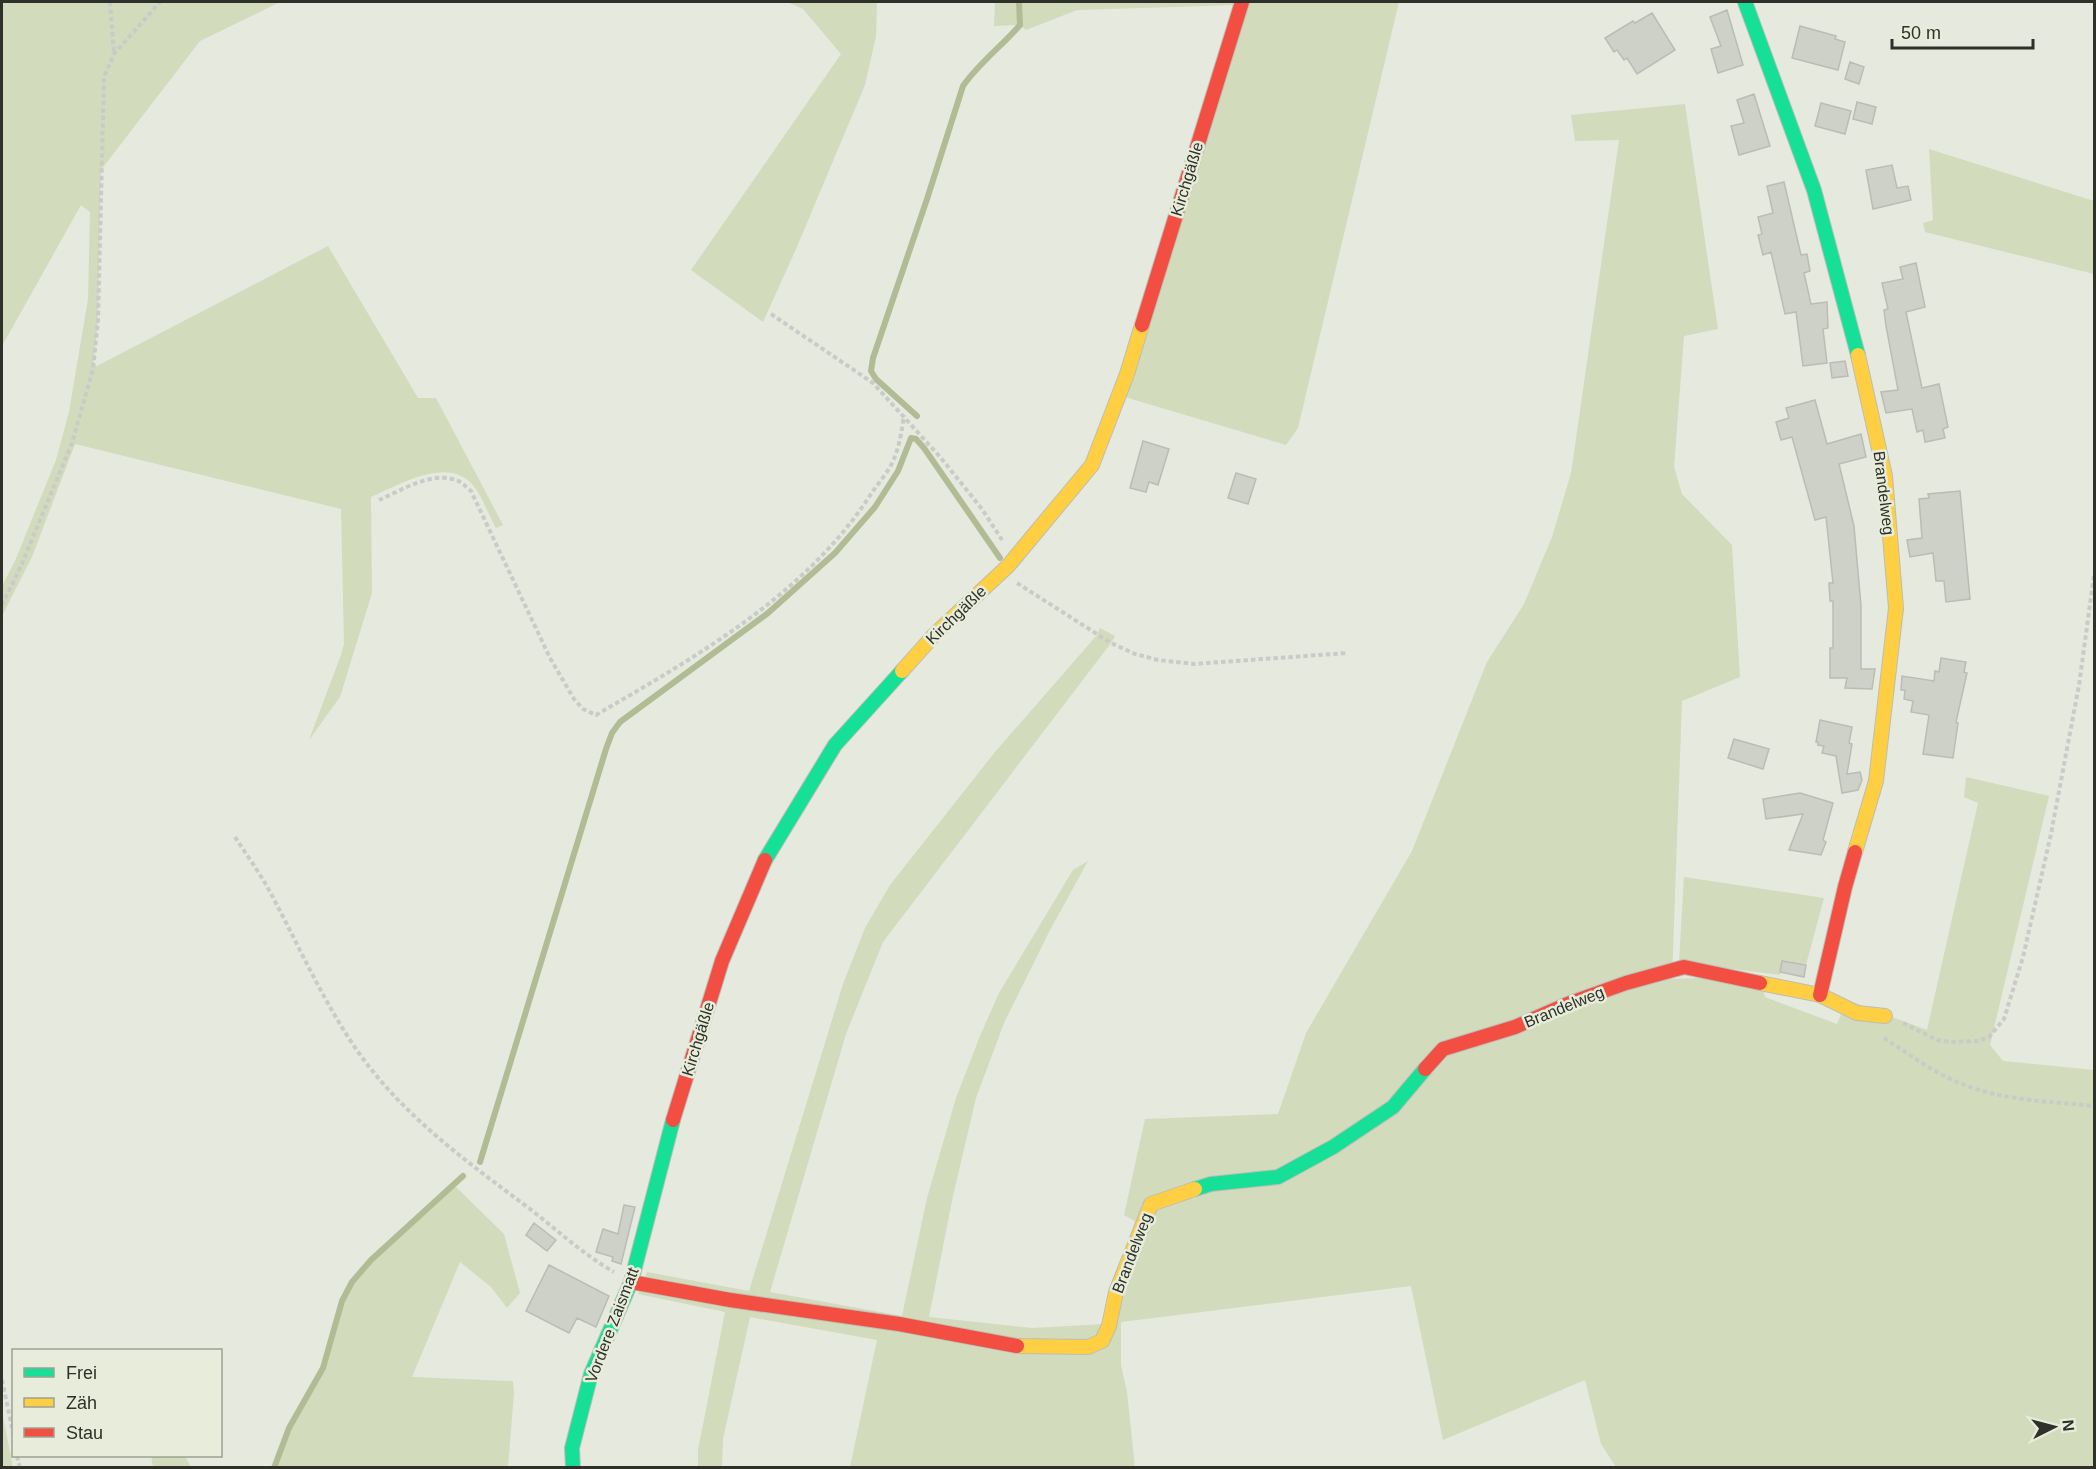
<svg xmlns="http://www.w3.org/2000/svg" width="2096" height="1469" viewBox="0 0 2096 1469" font-family="Helvetica,sans-serif">
<style>
.green{fill:#d2dbbb}
.lines{fill:none;stroke-linecap:round;stroke-linejoin:round}
.stream{stroke:#b1bc94;stroke-width:6}
.building{fill:#ced1c8;stroke:#bbbcb5;stroke-width:1.5}
.fast-casing{stroke:#bcbeb6;stroke-width:16}
.slow-casing{stroke:#bcbeb6;stroke-width:16}
.jam-casing{stroke:#bcbeb6;stroke-width:16}
.path{stroke:#cacbc8;stroke-width:4;stroke-dasharray:4.5 3;stroke-linecap:butt}
.fast{stroke:#16e098;stroke-width:14}
.slow{stroke:#ffcf43;stroke-width:14}
.jam{stroke:#f24e42;stroke-width:14}
.labels{text-anchor:middle;dominant-baseline:central;stroke-width:5;stroke-linejoin:round;paint-order:stroke}
.street-label{font-size:16px;fill:#2e3029;stroke:#e7edda}
</style>
<rect width="100%" height="100%" fill="#e6e9de"/>
<!-- green -->
<path class="green" d="M 2,2 L 280,2 L 200,41 L 101,170 L 98,320 L 93,368 L 328,246 L 418,398 L 436,398 L 503,525 L 496,528 C 489,516 481,493 471,483 C 445,457 399,485 371,497 L 372,593 L 340,697 L 309,740 L 341,655 L 344,644 L 341,509 L 75,444 L 32,557 L 2,616 L 2,586 L 15,561 L 56,460 L 69,412 L 88,299 L 90,212 L 81,205 L 2,346 Z
M 787,2 L 877,2 L 876,36 L 865,85 L 796,249 L 763,322 L 691,270 L 841,54 L 803,9 Z
M 995,2 L 1399,2 L 1298,428 L 1286,445 L 1118,395 L 1238,5 L 1077,10 L 1026,30 L 1020,25 L 994,26 Z
M 1685,104 L 1718,329 L 1684,336 L 1674,467 L 1682,494 L 1732,545 L 1740,677 L 1682,701 L 1672,979 L 1697,978 L 1763,989 L 1765,997 L 1837,1024 L 1847,1000 L 1927,1030 L 1978,803 L 1964,797 L 1966,777 L 2049,796 L 1990,1045 L 2003,1061 L 2094,1070 L 2094,1467 L 1616,1467 L 1601,1444 L 1585,1380 L 1443,1440 L 1411,1286 L 1121,1322 L 1121,1365 L 1127,1392 L 1135,1468 L 850,1467 L 877,1340 L 750,1317 L 723,1439 L 722,1467 L 698,1467 L 698,1450 L 725,1312 L 638,1294 L 647,1272 L 749,1291 L 843,984 L 865,928 L 890,885 L 995,752 L 1097,635 L 1100,628 L 1115,636 L 1111,643 L 883,942 L 846,1034 L 770,1292 L 902,1316 L 927,1198 L 956,1098 L 980,1036 L 999,993 L 1073,870 L 1088,861 L 1049,932 L 1004,1023 L 976,1098 L 953,1196 L 929,1317 L 1032,1328 L 1104,1324 L 1138,1223 L 1124,1215 L 1145,1119 L 1278,1114 L 1306,1033 L 1412,851 L 1487,662 L 1524,604 L 1552,537 L 1571,473 L 1619,140 L 1575,141 L 1571,115 Z
M 1929,149 L 2094,201 L 2094,274 L 1925,232 L 1923,223 L 1933,220 Z
M 1684,877 L 1824,898 L 1806,965 L 1783,961 L 1780,975 L 1679,962 Z
M 455,1186 L 504,1234 L 520,1293 L 507,1308 L 491,1287 L 460,1262 L 412,1377 L 513,1381 L 514,1393 L 508,1467 L 274,1467 L 289,1428 L 323,1368 L 342,1301 L 352,1282 L 371,1260 Z
M 2,1412 L 13,1467 L 2,1467 Z
M 151,1456 L 185,1456 L 191,1467 L 153,1467 Z"/>
<g class="lines">
<!-- stream -->
<path class="stream" d="M 917,416 L 876,379 L 871,371 L 873,358 L 927,199 L 963,86 C 979,63 1002,46 1020,25 L 1019,2
M 480,1162 L 606,749 L 612,733 L 620,722 L 768,613 L 835,553 L 875,507 L 898,471 L 911,438 L 916,439 L 924,448 L 1000,558
M 274,1468 L 289,1428 L 323,1368 L 342,1301 L 352,1282 L 371,1260 L 463,1176"/>
</g>
<!-- building -->
<path class="building" d="M 1727,10 L 1743,65 L 1718,73 L 1711,49 L 1721,46 L 1710,17 Z
M 1652,13 L 1675,50 L 1637,74 L 1627,58 L 1624,60 L 1617,50 L 1614,52 L 1605,38 L 1633,21 L 1635,23 Z
M 1800,26 L 1836,36 L 1835,39 L 1845,42 L 1838,70 L 1792,58 Z
M 1850,62 L 1864,67 L 1859,84 L 1845,79 Z
M 1754,94 L 1770,146 L 1739,155 L 1731,126 L 1744,123 L 1737,100 Z
M 1857,102 L 1876,107 L 1872,124 L 1853,119 Z
M 1821,103 L 1851,111 L 1845,134 L 1815,126 Z
M 1892,165 L 1897,188 L 1908,186 L 1911,200 L 1873,209 L 1866,170 Z
M 1784,182 L 1801,255 L 1807,254 L 1810,271 L 1804,273 L 1811,304 L 1827,302 L 1828,328 L 1823,329 L 1827,363 L 1803,366 L 1796,312 L 1785,314 L 1771,252 L 1763,255 L 1758,235 L 1762,234 L 1758,217 L 1773,213 L 1767,186 Z
M 1916,263 L 1925,307 L 1906,312 L 1922,388 L 1939,384 L 1948,427 L 1943,429 L 1945,438 L 1925,442 L 1923,430 L 1917,432 L 1912,409 L 1886,413 L 1881,392 L 1898,390 L 1886,326 L 1884,310 L 1888,309 L 1882,283 L 1903,279 L 1900,267 Z
M 1845,361 L 1848,376 L 1832,378 L 1830,363 Z
M 1815,400 L 1827,444 L 1861,434 L 1866,457 L 1839,464 L 1854,526 L 1861,606 L 1861,669 L 1875,669 L 1872,689 L 1845,688 L 1847,678 L 1830,678 L 1830,648 L 1833,648 L 1833,601 L 1830,601 L 1829,583 L 1833,583 L 1826,517 L 1815,520 L 1792,437 L 1781,440 L 1776,422 L 1789,418 L 1786,408 Z
M 1143,441 L 1169,449 L 1158,485 L 1149,482 L 1146,492 L 1130,488 Z
M 1236,473 L 1256,479 L 1248,504 L 1228,498 Z
M 1960,491 L 1970,599 L 1946,602 L 1944,581 L 1936,581 L 1933,553 L 1910,557 L 1907,540 L 1922,538 L 1919,499 L 1929,498 L 1928,494 Z
M 1941,658 L 1966,662 L 1964,672 L 1967,673 L 1956,722 L 1958,723 L 1953,758 L 1923,754 L 1929,715 L 1911,712 L 1913,701 L 1904,699 L 1905,690 L 1901,690 L 1902,676 L 1934,681 L 1935,671 L 1939,672 Z
M 1820,720 L 1852,727 L 1849,743 L 1852,744 L 1847,774 L 1860,772 L 1862,780 L 1858,790 L 1842,793 L 1836,756 L 1822,753 L 1824,746 L 1818,745 L 1818,742 L 1816,742 Z
M 1734,739 L 1769,749 L 1763,769 L 1728,758 Z
M 1800,793 L 1833,803 L 1823,840 L 1826,842 L 1821,855 L 1789,850 L 1803,814 L 1766,819 L 1763,799 Z
M 1782,961 L 1806,965 L 1804,977 L 1780,972 Z
M 624,1205 L 635,1207 L 621,1264 L 612,1261 L 613,1257 L 596,1252 L 603,1229 L 618,1234 Z
M 534,1223 L 556,1240 L 547,1251 L 526,1235 Z
M 549,1265 L 609,1296 L 596,1327 L 577,1318 L 569,1333 L 526,1311 Z"/>
<g class="lines">
<!-- fast casing -->
<g class="fast-casing">
<path id="fast" d="M 1745,2 L 1814,190 L 1858,355
M 765,860 L 835,745 L 902,671
M 1195,1189 L 1211,1184 L 1278,1177 L 1333,1147 L 1393,1107 L 1425,1069
M 573,1468 L 572,1448 L 591,1374 L 631,1282 L 673,1120"/>
</g>
<!-- slow casing -->
<g class="slow-casing">
<path id="slow" d="M 902,671 L 935,634 L 1008,566 L 1092,465 L 1127,374 L 1142,325
M 1855,852 L 1876,781 L 1896,608 L 1885,476 L 1858,355
M 1760,983 L 1820,995 L 1857,1013 L 1885,1016
M 1017,1346 L 1088,1347 L 1102,1341 L 1109,1326 L 1116,1292 L 1151,1204 L 1195,1189"/>
</g>
<!-- jam casing -->
<g class="jam-casing">
<path id="jam" d="M 1142,325 L 1242,2
M 1820,995 L 1845,887 L 1855,852
M 1425,1069 L 1443,1049 L 1515,1027 L 1570,1003 L 1626,983 L 1684,967 L 1760,983
M 673,1120 L 722,961 L 765,860
M 631,1282 L 730,1300 L 899,1324 L 1017,1346"/>
</g>
<!-- path -->
<path class="path" d="M 110,2 L 114,53
M 771,314 L 873,383 L 941,458 L 982,509 L 1002,540
M 379,500 C 400,491 428,473 452,479 C 460,480 465,486 471,491 L 550,658 L 574,699 L 583,709 L 596,715 C 697,656 806,595 871,494 C 879,482 891,469 895,456 C 900,443 902,429 904,415
M 1017,583 L 1111,643 L 1135,654 L 1158,660 L 1194,664 L 1347,653
M 2,605 L 21,566 L 72,443 L 93,369 L 98,320 L 104,77 L 114,54 L 160,2
M 235,837 C 246,854 259,872 269,890 C 297,942 321,997 354,1046 C 400,1114 466,1161 530,1209 C 558,1231 583,1254 614,1272
M 1903,1023 L 1937,1040 L 1951,1042 L 1978,1041 L 1989,1037 L 2004,1019 L 2023,957 L 2051,834 L 2079,685 L 2094,575
M 1884,1038 C 1907,1053 1930,1070 1955,1081 C 1999,1101 2048,1101 2094,1106
M 2,1380 L 14,1437
M 17,1456 L 20,1468"/>
<!-- fast -->
<use href="#fast" class="fast"/>
<!-- slow -->
<use href="#slow" class="slow"/>
<!-- jam -->
<use href="#jam" class="jam"/>
</g>
<g class="labels">
<!-- street labels -->
<g class="street-label">
<text transform="translate(1187 179) rotate(-73)">Kirchgäßle</text>
<text transform="translate(1884 493) rotate(83)">Brandelweg</text>
<text transform="translate(956 615) rotate(-44)">Kirchgäßle</text>
<text transform="translate(1564 1007) rotate(-22)">Brandelweg</text>
<text transform="translate(698 1039) rotate(-73)">Kirchgäßle</text>
<text transform="translate(1132 1253) rotate(-69)">Brandelweg</text>
<text transform="translate(612 1325) rotate(-69)">Vordere Zaismatt</text>
</g>
</g>
<!-- border -->
<rect width="2096" height="1469" fill="none" stroke="#2e3029" stroke-width="6"/>
<!-- legend -->
<rect x="12" y="1349" width="210" height="108" fill="#e7edda" stroke="#9da193" stroke-width="1.5"/>
<rect x="24" y="1368" width="30" height="9" fill="#16e098" stroke="#9da193" stroke-width="1.5"/>
<text x="66" y="1379" font-size="18" fill="#2e3029">Frei</text>
<rect x="24" y="1398" width="30" height="9" fill="#ffcf43" stroke="#9da193" stroke-width="1.5"/>
<text x="66" y="1409" font-size="18" fill="#2e3029">Zäh</text>
<rect x="24" y="1428" width="30" height="9" fill="#f24e42" stroke="#9da193" stroke-width="1.5"/>
<text x="66" y="1439" font-size="18" fill="#2e3029">Stau</text>
<!-- north arrow -->
<g transform="translate(2054 1427) rotate(84)" stroke="#e7edda" stroke-width="4.5" paint-order="stroke">
<path d="M0-4.5L10 22L0 15L-10 22Z" fill="#2e3029"/>
<text y="-9" font-size="16" font-weight="bold" text-anchor="middle" fill="#2e3029">N</text>
</g>
<!-- scale -->
<path d="M1892 39v9h141v-9" fill="none" stroke="#2e3029" stroke-width="3"/>
<text x="1901" y="39" font-size="18" fill="#2e3029" stroke="#e7edda" stroke-width="4.5" paint-order="stroke">50 m</text>
</svg>
